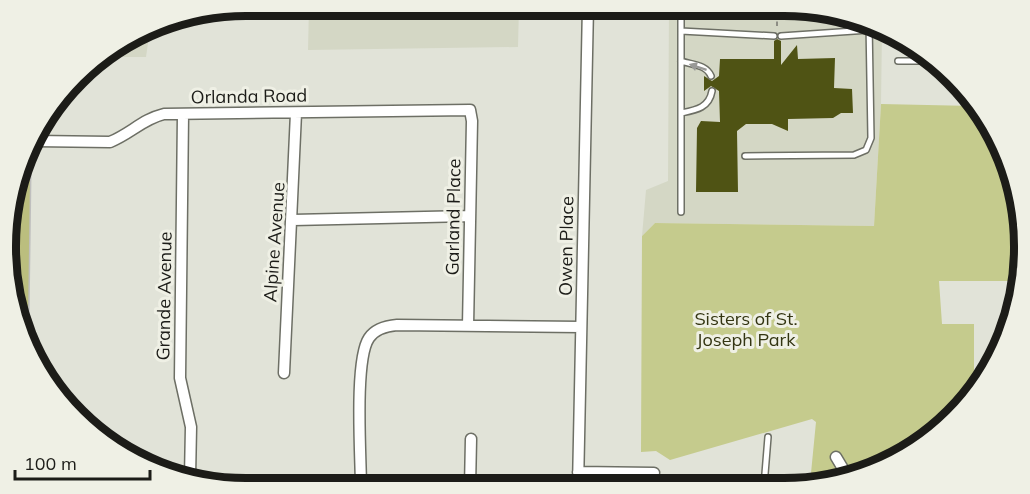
<svg xmlns="http://www.w3.org/2000/svg" width="1030" height="494" viewBox="0 0 1030 494" font-family="Mulish,sans-serif">
<style>
.built{fill:#d4d7c5}
.green{fill:#c5cb8d}
.building{fill:#4f5314}
.lines{fill:none;stroke-linecap:round;stroke-linejoin:round}
.lane-casing{stroke:#6d6f65;stroke-width:8}
.street-casing{stroke:#6d6f65;stroke-width:13}
.primary-casing{stroke:#bfbfbe;stroke-width:19}
.path{stroke:#75766f;stroke-width:1.5;stroke-dasharray:4.5 3;stroke-linecap:butt}
.lane{stroke:#fff;stroke-width:5}
.street{stroke:#fff;stroke-width:10}
.primary{stroke:#bbbe7e;stroke-width:16}
.oneway{fill:#999997}
.labels{text-anchor:middle;dominant-baseline:central;stroke-width:6;stroke-linejoin:round;paint-order:stroke}
.street-label{font-size:18px;fill:#1c1c18;stroke:#eff0e5}
.park-label{font-size:18px;fill:#333512;stroke:#eff0e5}
.rim{fill:none;stroke:#1c1c18;stroke-width:8}
</style>
<rect width="100%" height="100%" fill="#e1e3d8"/>
<!-- built -->
<path class="built" d="M 309,6 L 519,6 L 518,47 L 308,50 Z
M 669,6 L 783,6 L 876,24 L 882,29 L 881,104 L 874,226 L 655,223 L 642,236 L 646,190 L 668,181 Z
M 150,29 L 146,57 L 99,57 L 100,56 Z"/>
<!-- green -->
<path class="green" d="M 881,104 L 973,106 L 1006,155 L 1024,247 L 1017,281 L 939,281 L 942,324 L 974,324 L 974,394 C 944,423 897,472 853,475 C 840,477 825,474 811,473 L 816,422 L 812,419 L 670,460 L 656,451 L 641,452 L 642,236 L 655,223 L 874,226 Z"/>
<!-- building -->
<path class="building" d="M 394,6 L 442,6 L 442,14 L 394,15 Z
M 777,39 L 781,41 L 781,65 L 797,45 L 798,59 L 835,58 L 834,88 L 852,89 L 853,113 L 841,113 L 833,118 L 788,119 L 788,131 L 772,124 L 746,124 L 737,131 L 738,192 L 696,192 L 697,128 L 701,121 L 720,122 L 719,91 L 711,86 L 704,91 L 704,76 L 712,81 L 719,76 L 720,59 L 774,59 L 774,41 Z"/>
<g class="lines">
<!-- lane casing -->
<g class="lane-casing">
<path id="lane" d="M 681,31 L 774,36
M 781,36 L 869,30
M 681,61 C 692,65 706,64 711,76
M 898,61 L 930,61
M 681,113 C 696,110 709,108 712,91
M 745,156 L 854,155 L 866,150 L 871,138 L 869,23
M 681,212 L 681,6
M 654,473 L 663,486
M 764,486 L 768,437"/>
</g>
<!-- street casing -->
<g class="street-casing">
<path id="street" d="M 183,114 L 180,378 L 191,427 L 190,477
M 35,141 L 110,142 C 130,134 143,119 164,114 L 470,110 L 472,121 L 468,326
M 293,220 L 469,216
M 284,373 L 296,113
M 836,457 L 848,477
M 578,472 L 654,473
M 470,487 L 471,439
M 578,487 L 588,6
M 361,488 C 361,458 354,360 369,338 C 375,329 386,326 397,325 L 581,327"/>
</g>
<!-- primary casing -->
<g class="primary-casing">
<path id="primary" d="M 20,318 L 22,174"/>
</g>
<!-- path -->
<path class="path" d="M 772,6 L 777,13
M 777,26 L 777,13 L 780,6"/>
<!-- lane -->
<use href="#lane" class="lane"/>
<!-- street -->
<use href="#street" class="street"/>
<!-- primary -->
<use href="#primary" class="primary"/>
</g>
<!-- one-way arrows -->
<defs><path id="oneway-solid" d="M-6-.8H1V-3.2L6.5 0L1 3.2V.8H-6Z" transform="scale(1.5)"/></defs>
<use class="oneway" href="#oneway-solid" transform="translate(698 67) rotate(-162)"/>
<g class="labels">
<!-- street labels -->
<g class="street-label">
<text transform="translate(249 96) rotate(-1)">Orlanda Road</text>
<text transform="translate(453 217) rotate(-89)">Garland Place</text>
<text transform="translate(274 242) rotate(-86)">Alpine Avenue</text>
<text transform="translate(566 246) rotate(-89)">Owen Place</text>
<text transform="translate(164 296) rotate(-89)">Grande Avenue</text>
</g>
<!-- park labels -->
<g class="park-label">
<text x="746" y="318">Sisters of St.<tspan x="746" dy="21">Joseph Park</tspan></text>
</g>
</g>
<!-- crop -->
<path d="M0 0H1030V494H0ZM246 16H784A230 230 0 0 1 1014 246V248A230 230 0 0 1 784 478H246A230 230 0 0 1 16 248V246A230 230 0 0 1 246 16Z" fill="#eff0e5" fill-rule="evenodd"/>
<path class="rim" d="M246 16H784A230 230 0 0 1 1014 246V248A230 230 0 0 1 784 478H246A230 230 0 0 1 16 248V246A230 230 0 0 1 246 16Z"/>
<!-- scale -->
<path d="M15 470v9h135v-9" fill="none" stroke="#1c1c18" stroke-width="3"/>
<text x="24" y="470" font-size="18" fill="#1c1c18" stroke="#eff0e5" stroke-width="4.5" paint-order="stroke">100 m</text>
</svg>
